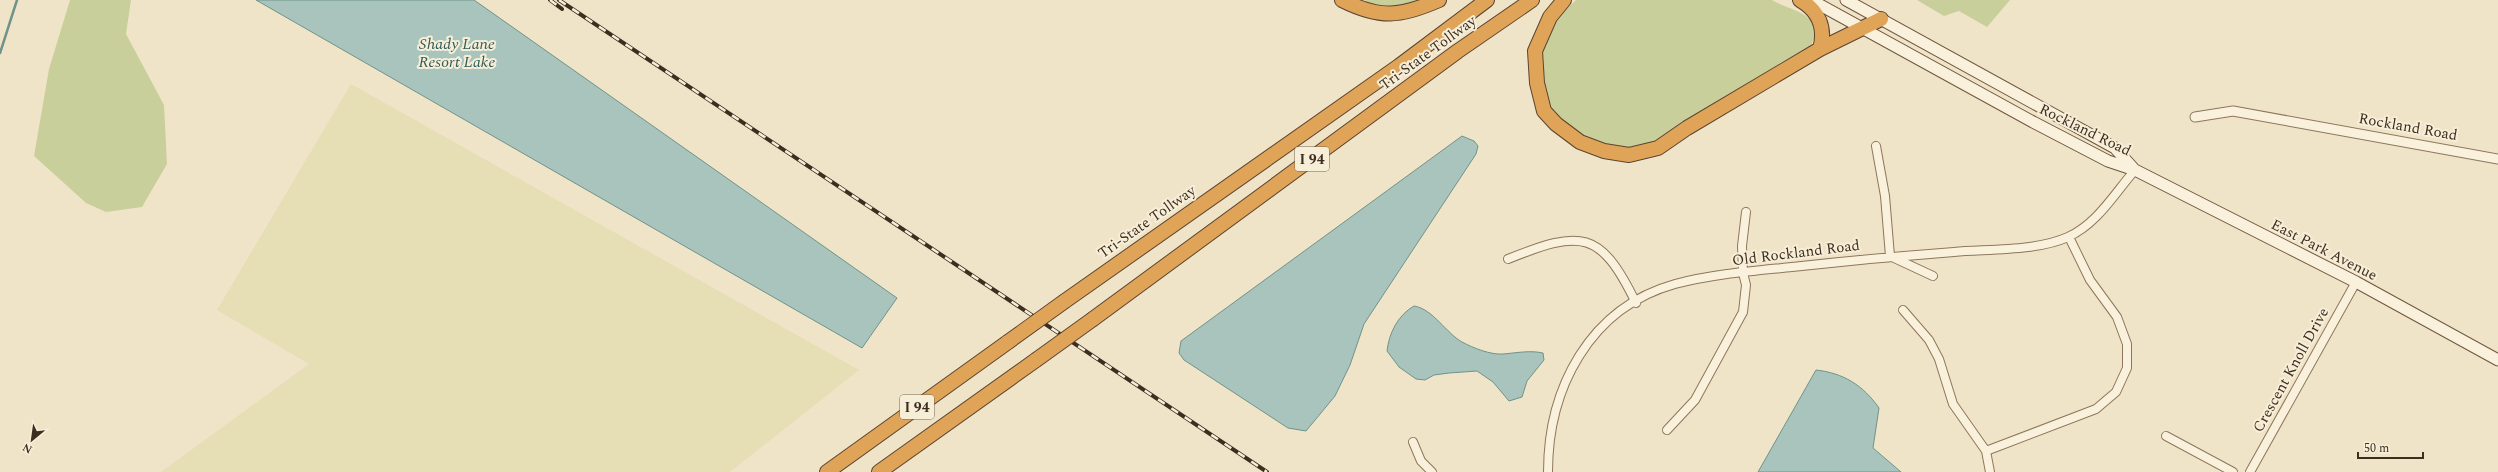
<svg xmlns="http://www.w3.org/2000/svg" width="2498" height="472" viewBox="0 0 2498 472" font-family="Spectral,serif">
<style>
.farmland{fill:#e6deb5}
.green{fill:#c9cf9b}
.water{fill:#a9c4bc;stroke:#6f938a}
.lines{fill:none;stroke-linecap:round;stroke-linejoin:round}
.stream{stroke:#6f938a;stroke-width:2.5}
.minor-casing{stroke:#8d765c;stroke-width:10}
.tertiary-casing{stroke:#8d765c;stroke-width:11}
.secondary-casing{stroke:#6f573f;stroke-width:13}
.motorway-casing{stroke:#5b4430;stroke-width:16}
.minor{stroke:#faf1dc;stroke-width:8}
.tertiary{stroke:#faf1dc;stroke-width:9}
.secondary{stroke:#faf1dc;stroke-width:11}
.motorway{stroke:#e0a458;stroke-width:14}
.rail-casing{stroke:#3d2e20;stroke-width:4}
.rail{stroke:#f7eed8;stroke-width:2.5;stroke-dasharray:8;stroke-linecap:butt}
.motorway-bridge-casing{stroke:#5b4430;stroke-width:16;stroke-linecap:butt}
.motorway-bridge{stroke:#e0a458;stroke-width:14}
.labels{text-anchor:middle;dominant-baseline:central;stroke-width:4;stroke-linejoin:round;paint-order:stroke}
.shield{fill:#f7eed8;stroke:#756857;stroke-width:1}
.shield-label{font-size:14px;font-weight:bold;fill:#3d2e20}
.street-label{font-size:15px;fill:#3d2e20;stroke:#f7eed8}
.water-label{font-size:16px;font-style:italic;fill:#2f5d5a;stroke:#f7eed8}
</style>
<rect width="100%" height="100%" fill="#f0e4c8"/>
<!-- farmland -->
<path class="farmland" d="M 351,84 L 859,370 L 730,472 L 161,472 L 309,364 L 217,310 Z"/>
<!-- green -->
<path class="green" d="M 70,0 L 131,0 L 126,34 L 164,105 L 167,164 L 142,207 L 106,212 L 86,203 L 34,156 L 49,69 Z
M 1365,0 L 1425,0 L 1410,7 L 1370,4 Z
M 1576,0 L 1772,0 C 1789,10 1803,9 1816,26 L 1815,36 L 1806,57 L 1655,146 L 1630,153 L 1596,146 L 1544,108 L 1538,65 L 1551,24 Z
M 1917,0 L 2010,0 L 1987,27 L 1959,11 L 1944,16 Z"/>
<!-- water -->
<path class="water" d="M 256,0 L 474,0 L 897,298 L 862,348 Z
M 1462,136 L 1474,141 L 1478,146 L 1476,154 L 1364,324 L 1350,365 L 1335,396 L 1306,431 L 1288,428 L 1184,360 L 1179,353 L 1181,341 Z
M 1414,306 C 1433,309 1446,333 1462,342 C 1473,348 1491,355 1503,354 C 1516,353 1530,350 1543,353 L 1544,360 L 1527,381 L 1522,397 L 1509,401 L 1493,382 L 1477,371 L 1449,373 L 1434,375 L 1425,380 L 1416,379 L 1399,367 L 1387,351 C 1389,333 1398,315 1414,306 Z
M 1816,370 C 1843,373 1863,385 1879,408 L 1873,448 L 1901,472 L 1758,472 Z"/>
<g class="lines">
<!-- stream -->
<path class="stream" d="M 0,53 L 17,0"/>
<!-- minor casing -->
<g class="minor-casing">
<path id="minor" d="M 1876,146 L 1885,196 L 1890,256 L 1933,276
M 1508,259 C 1581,230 1600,229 1636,303
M 1903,310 L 1929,340 L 1939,359 L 1953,404 L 1986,451 L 1990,472
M 1667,430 L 1695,400 L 1743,312 L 1746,285 L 1743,273 L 1742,246 L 1746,212
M 2166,436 L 2233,472
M 1413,442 L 1421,461 L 1432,472
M 1986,451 L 2096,409 L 2116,392 L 2127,368 L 2127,344 L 2117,317 L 2090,280 L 2069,237
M 1548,472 C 1548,389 1589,308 1675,284 C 1713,274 1753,271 1792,267 C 1846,261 1900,256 1954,252 C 1989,249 2037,251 2068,237 C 2098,223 2114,194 2135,170
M 2250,472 L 2356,282"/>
</g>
<!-- tertiary casing -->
<g class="tertiary-casing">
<path id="tertiary" d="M 2195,117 L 2233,111 L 2498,159"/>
</g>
<!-- secondary casing -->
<g class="secondary-casing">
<path id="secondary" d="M 1811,0 L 2033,122 L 2108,161 L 2135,170 L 2356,282 L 2498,360
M 1846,0 L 2115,148 L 2133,168"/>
</g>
<!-- motorway casing -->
<g class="motorway-casing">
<path id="motorway" d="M 1342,0 C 1380,19 1400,17 1439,0
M 1564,0 L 1550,17 L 1535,51 L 1537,83 L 1544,111 L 1556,124 L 1580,142 L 1604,151 L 1629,155 L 1658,148 L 1687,128 L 1820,49 L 1881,19
M 1800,0 C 1819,11 1826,28 1820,49
M 1065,301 L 1399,66 L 1487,0
M 1093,319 L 1458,51 L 1532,0
M 827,472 L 1008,342
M 879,472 L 1036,360"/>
</g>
<!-- minor -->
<use href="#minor" class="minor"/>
<!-- tertiary -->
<use href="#tertiary" class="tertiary"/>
<!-- secondary -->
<use href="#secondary" class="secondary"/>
<!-- motorway -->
<use href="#motorway" class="motorway"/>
<!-- rail casing -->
<g class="rail-casing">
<path id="rail" d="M 550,0 L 562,9
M 559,0 L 1267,472"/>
</g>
<!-- rail -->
<use href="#rail" class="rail"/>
<!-- motorway-bridge casing -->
<g class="motorway-bridge-casing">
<path id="motorway-bridge" d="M 1008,342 L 1065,301
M 1036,360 L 1093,319"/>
</g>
<!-- motorway-bridge -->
<use href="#motorway-bridge" class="motorway-bridge"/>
</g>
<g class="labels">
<!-- shield labels -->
<g class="shield">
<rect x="1295" y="147" width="34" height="24" rx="3"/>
<rect x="900" y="395" width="34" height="24" rx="3"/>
</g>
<g class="shield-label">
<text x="1312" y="159">I 94</text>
<text x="917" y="407">I 94</text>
</g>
<!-- street labels -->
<g class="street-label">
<text transform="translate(1428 53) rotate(-36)">Tri-State Tollway</text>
<text transform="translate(2408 127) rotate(10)">Rockland Road</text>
<text transform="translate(2085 130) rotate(26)">Rockland Road</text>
<text transform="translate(1147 222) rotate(-35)">Tri-State Tollway</text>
<text transform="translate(2324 250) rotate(27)">East Park Avenue</text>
<text transform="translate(1796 253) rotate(-7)">Old Rockland Road</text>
<text transform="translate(2291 370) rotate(-61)">Crescent Knoll Drive</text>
</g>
<!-- water labels -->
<g class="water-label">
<text x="457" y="44">Shady Lane<tspan x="457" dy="18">Resort Lake</tspan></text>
</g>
</g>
<!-- north arrow -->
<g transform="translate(32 440) rotate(209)" stroke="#f7eed8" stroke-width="3" paint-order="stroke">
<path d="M0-3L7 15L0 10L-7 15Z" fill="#3d2e20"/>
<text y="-6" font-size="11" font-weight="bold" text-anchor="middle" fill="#3d2e20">N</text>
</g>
<!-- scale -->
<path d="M2358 452v6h65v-6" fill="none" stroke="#3d2e20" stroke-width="2"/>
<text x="2364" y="452" font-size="12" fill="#3d2e20" stroke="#f7eed8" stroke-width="3" paint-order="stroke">50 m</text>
</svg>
